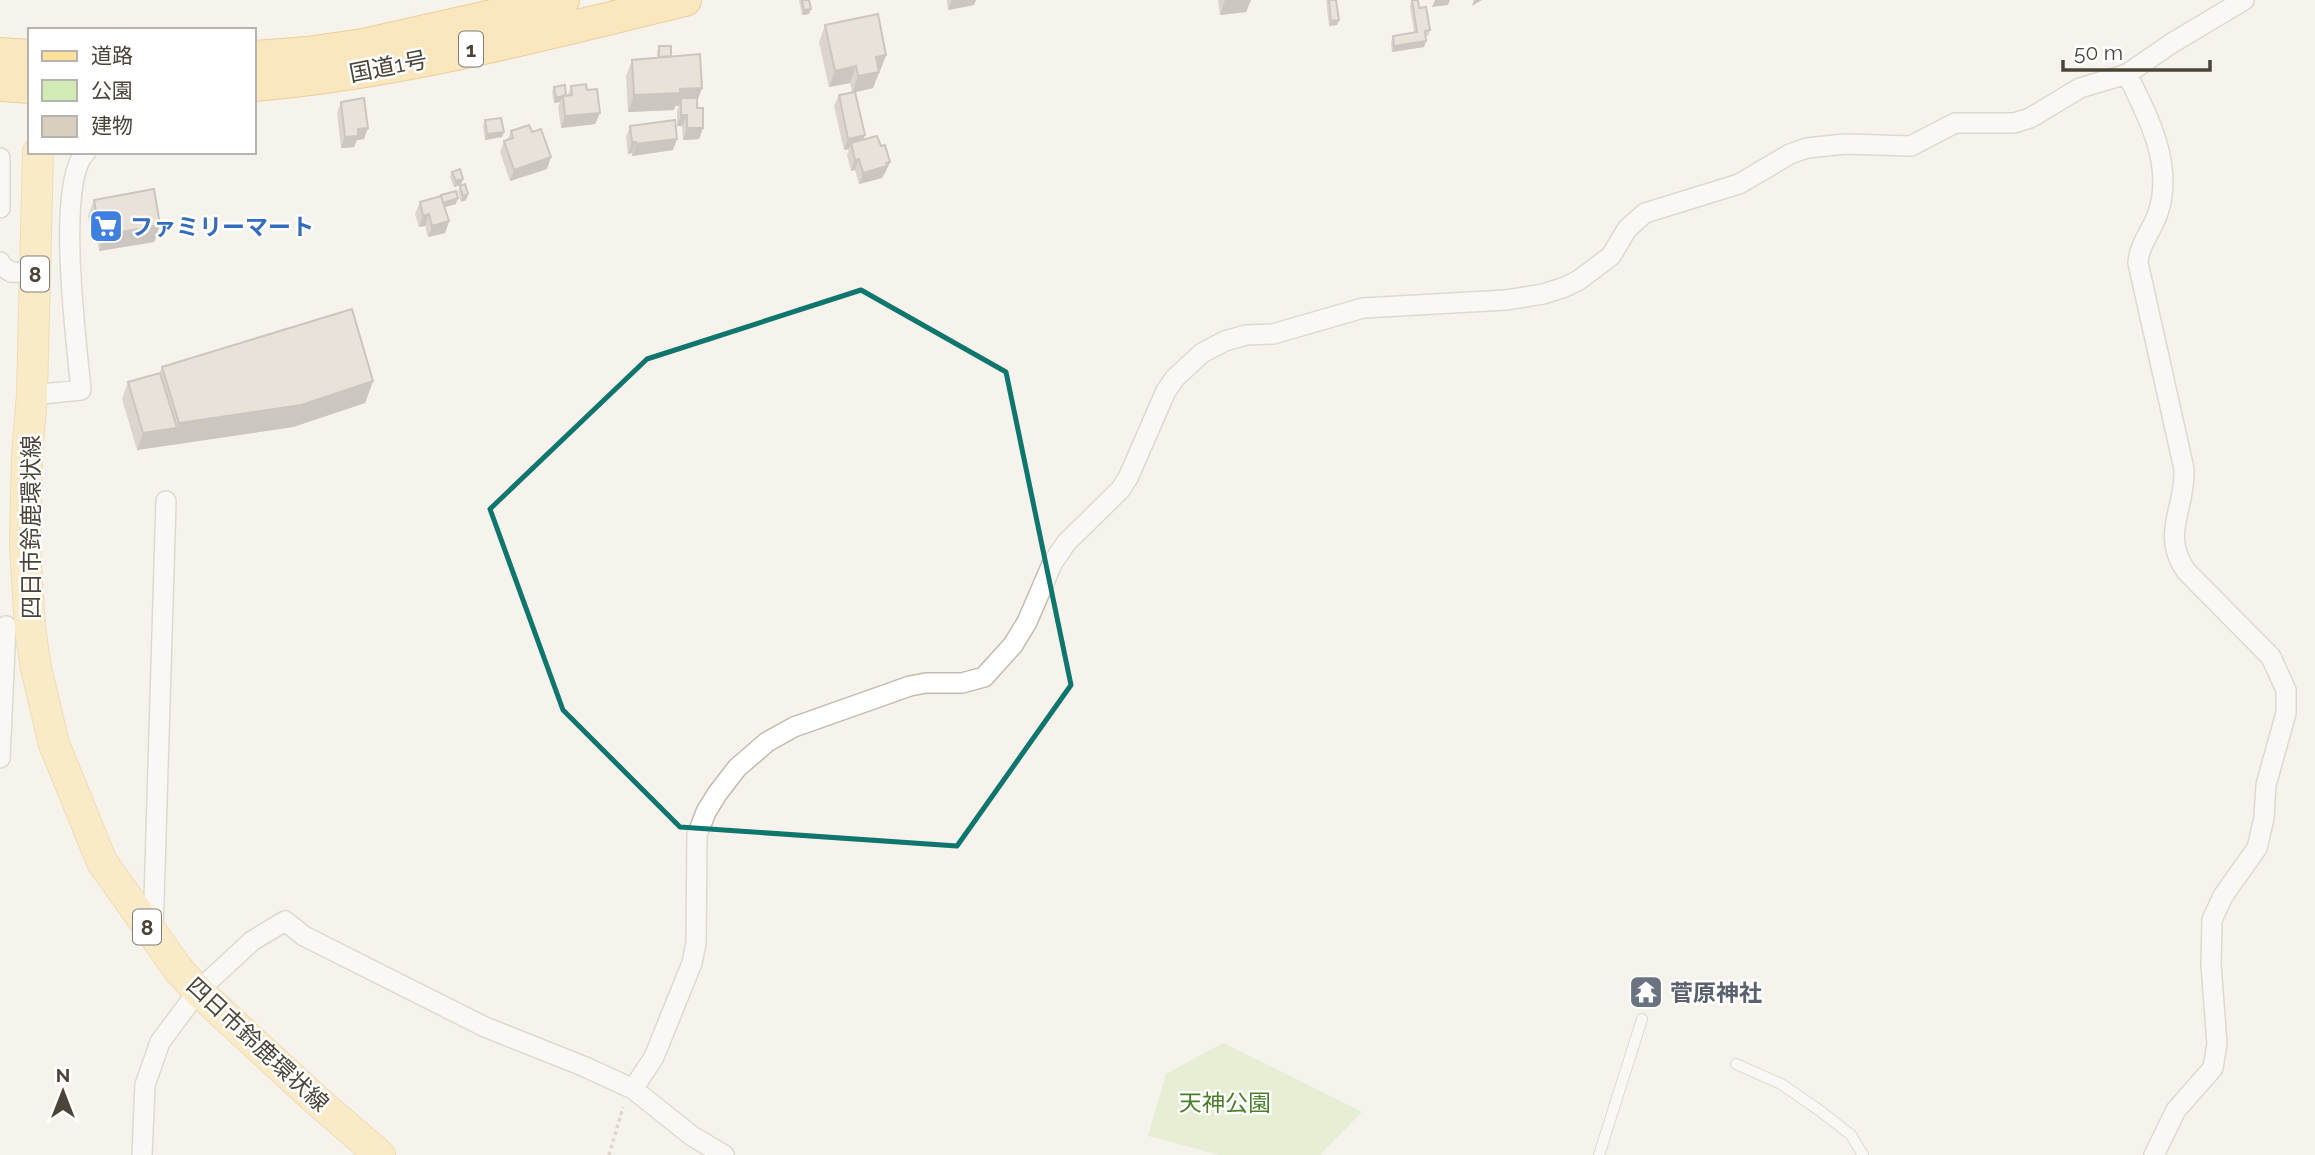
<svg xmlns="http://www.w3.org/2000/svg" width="2315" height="1155" viewBox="0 0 2315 1155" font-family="Raleway,'Noto Sans JP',sans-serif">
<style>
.green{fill:#d2eab5}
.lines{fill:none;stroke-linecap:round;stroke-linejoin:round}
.service-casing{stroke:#c2bbae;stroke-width:12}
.minor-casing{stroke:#c2bbae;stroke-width:22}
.primary-casing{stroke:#e6c16a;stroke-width:32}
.trunk-casing{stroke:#e0a43c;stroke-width:34}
.path{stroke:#c4b79f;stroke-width:3.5;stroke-dasharray:3.5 3.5;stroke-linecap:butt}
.service{stroke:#fff;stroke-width:10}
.minor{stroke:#fff;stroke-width:19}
.primary{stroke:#ffe39c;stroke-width:30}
.trunk{stroke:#ffd985;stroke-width:32}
.wall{fill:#bab2a6}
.shaded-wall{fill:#979187}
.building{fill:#d8cfc1;stroke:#979187;stroke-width:2}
.marked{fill:none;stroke:#0f766e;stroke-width:5;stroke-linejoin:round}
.labels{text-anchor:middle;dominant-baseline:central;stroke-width:5;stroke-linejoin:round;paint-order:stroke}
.shield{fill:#fff;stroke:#817c74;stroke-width:2}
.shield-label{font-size:21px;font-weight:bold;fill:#4b4439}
.street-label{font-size:23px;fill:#4b4439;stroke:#fff}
.shop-label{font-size:23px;font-weight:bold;fill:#366cbe;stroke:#fff;text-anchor:start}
.worship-label{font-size:23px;font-weight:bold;fill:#5b616d;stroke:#fff;text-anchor:start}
.park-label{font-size:23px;fill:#4a7f2a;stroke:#fff}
</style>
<rect width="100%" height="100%" fill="#f6f3ec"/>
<!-- green -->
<path class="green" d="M 1223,1043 L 1362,1112 L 1320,1155 L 1220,1155 L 1148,1136 L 1166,1074 Z"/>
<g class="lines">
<!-- service casing -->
<g class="service-casing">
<path id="service" d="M 1736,1064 L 1781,1084 L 1819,1110 L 1851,1135 L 1863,1155
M 1599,1155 L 1642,1019"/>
</g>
<!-- minor casing -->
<g class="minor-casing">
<path id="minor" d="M 2127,74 C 2148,116 2174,165 2158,213 C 2152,231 2139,244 2138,263 L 2184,469 C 2186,509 2160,533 2186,571 L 2271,657 L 2286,690 L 2286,713 L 2266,785 L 2264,818 L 2257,848 L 2223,896 L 2212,920 L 2211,964 L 2217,1044 L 2213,1068 L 2176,1110 L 2154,1155
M 0,158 L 0,208
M 0,262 L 2,266 L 11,272 L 35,273
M 32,395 L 81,390 C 77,346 55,181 86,152
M 0,758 L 6,626
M 153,934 L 166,501
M 633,1089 L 654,1057 L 692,963 L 696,943 L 697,835 L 706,812 L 717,794 L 737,768 L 767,742 L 794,727 L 910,686 L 926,683 L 962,683 L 984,677 L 1013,645 L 1027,622 L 1052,564 L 1066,543 L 1120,490 L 1128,478 L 1166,391 L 1175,378 L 1202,353 L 1225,341 L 1246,335 L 1273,334 L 1363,308 L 1506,300 L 1543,294 L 1565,287 L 1579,280 L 1611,256 L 1627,229 L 1645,213 L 1739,184 L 1790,154 L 1807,148 L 1845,144 L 1911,146 L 1955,123 L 2014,123 L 2030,118 L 2080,88 L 2127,74 L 2172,43 L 2244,0
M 142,1155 L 145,1085 L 160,1042 L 198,991 L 252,941 L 285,921 L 304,936 L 485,1027 L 583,1066 L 633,1089 L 692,1136 L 724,1155"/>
</g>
<!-- primary casing -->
<g class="primary-casing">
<path id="primary" d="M 38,152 L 32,395 L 27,455 L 25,545 L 30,628 L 36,668 L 54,744 L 102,862 L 178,969 L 198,991 L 315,1099 L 380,1155"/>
</g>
<!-- trunk casing -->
<g class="trunk-casing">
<path id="trunk" d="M 0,54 L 30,56
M 254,57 L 308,53 L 363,45 L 563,0
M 0,85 L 30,87
M 254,85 C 400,73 543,34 685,0"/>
</g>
<!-- path -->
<path class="path" d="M 609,1155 L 623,1107"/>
<!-- service -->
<use href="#service" class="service"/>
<!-- minor -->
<use href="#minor" class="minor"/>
<!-- primary -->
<use href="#primary" class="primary"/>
<!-- trunk -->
<use href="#trunk" class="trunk"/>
</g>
<!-- wall -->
<path class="wall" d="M 799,0 L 809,0 L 809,14 L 802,15 Z
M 947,0 L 976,0 L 974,5 L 948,10 Z
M 1218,0 L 1251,0 L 1246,12 L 1220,15 Z
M 1326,0 L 1336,0 L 1337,25 L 1329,26 Z
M 1412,0 L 1419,8 L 1430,30 L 1428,36 L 1426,36 L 1424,47 L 1392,52 L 1391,42 L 1393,36 L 1414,32 L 1410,6 Z
M 825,25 L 886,55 L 873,88 L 855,92 L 863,140 L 881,146 L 890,162 L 885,173 L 884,174 L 882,178 L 859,184 L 855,170 L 851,171 L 847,155 L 849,149 L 844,150 L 834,106 L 839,95 L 852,92 L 850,83 L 829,87 L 819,42 Z
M 659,46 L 671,56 L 702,88 L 697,101 L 697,108 L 703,128 L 699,139 L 683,140 L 682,126 L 677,126 L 677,110 L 679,106 L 675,106 L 674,110 L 628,112 L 626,76 L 632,60 L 657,58 L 657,52 Z
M 571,86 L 587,90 L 600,113 L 595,124 L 561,128 L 558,107 L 560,102 L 554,103 L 552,92 L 554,87 L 566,95 L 568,95 Z
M 341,102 L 364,139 L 357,140 L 354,147 L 341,148 L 337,113 Z
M 485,120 L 504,132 L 502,137 L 485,140 L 483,126 Z
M 630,126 L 673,150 L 632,156 L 632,153 L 628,154 L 626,137 Z
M 511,131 L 547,169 L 510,181 L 500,152 L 504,141 L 508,139 Z
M 452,172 L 461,185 L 454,187 L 450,177 Z
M 460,186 L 468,194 L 466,200 L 461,202 L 458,191 Z
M 94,200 L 160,225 L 154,242 L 99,251 L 95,227 L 90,228 L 88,216 Z
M 420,202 L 456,204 L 445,207 L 449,221 L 445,233 L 428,237 L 425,226 L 419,227 L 415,214 Z
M 162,367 L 373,381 L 365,403 L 293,427 L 137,450 L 122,399 L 128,382 L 160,373 Z"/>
<!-- shaded-wall -->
<path class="shaded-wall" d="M 952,0 L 976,0 L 974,5 L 948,10 Z
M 1225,0 L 1251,0 L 1246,12 L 1220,15 Z
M 1435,0 L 1450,0 L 1448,5 L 1432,7 Z
M 1474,0 L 1482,0 L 1472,6 Z
M 811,9 L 809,14 L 802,15 L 804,10 Z
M 1339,20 L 1337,25 L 1329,26 L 1331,21 Z
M 1426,41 L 1424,47 L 1392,52 L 1394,46 Z
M 886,55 L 880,71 L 870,74 L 876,57 Z
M 856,66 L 850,83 L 829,87 L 835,71 Z
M 879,72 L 873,88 L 852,93 L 858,76 Z
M 702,88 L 696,105 L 681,98 L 679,106 L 675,106 L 674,110 L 628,112 L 634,95 L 680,89 Z
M 562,97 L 560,102 L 554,103 L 556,98 Z
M 600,113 L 595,124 L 561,128 L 565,116 Z
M 681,115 L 687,115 L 682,126 L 677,126 Z
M 368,128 L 364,139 L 357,140 L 354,147 L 341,148 L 345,137 L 358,129 Z
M 687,128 L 703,128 L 699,139 L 683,140 Z
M 504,132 L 502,137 L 485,140 L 487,134 Z
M 865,135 L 861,146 L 851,143 L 849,149 L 844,150 L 848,139 Z
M 677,139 L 673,150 L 632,156 L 636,144 Z
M 632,142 L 636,142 L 632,153 L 628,154 Z
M 551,157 L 547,169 L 510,181 L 514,170 Z
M 859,159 L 855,170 L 851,171 L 855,160 Z
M 890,162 L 885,173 L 884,174 L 882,178 L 859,184 L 863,173 Z
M 463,179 L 461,185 L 454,187 L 456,181 Z
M 468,194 L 466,200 L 461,202 L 463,196 Z
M 458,198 L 456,204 L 441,208 L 443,203 Z
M 101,211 L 95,227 L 90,228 L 96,212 Z
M 429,214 L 425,226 L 419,227 L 423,216 Z
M 449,221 L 445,233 L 428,237 L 432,226 Z
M 160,225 L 154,242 L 99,251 L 105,235 Z
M 373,381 L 365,403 L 293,427 L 137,450 L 143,433 L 177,428 L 179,423 Z"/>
<!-- building -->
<path class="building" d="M 802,0 L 809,0 L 811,9 L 804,10 Z
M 1329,0 L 1336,0 L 1339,20 L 1331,21 Z
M 1412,0 L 1418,0 L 1419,8 L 1426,7 L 1430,30 L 1425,31 L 1426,41 L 1394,46 L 1393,36 L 1417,32 Z
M 878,14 L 886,55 L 876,57 L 879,72 L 858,76 L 856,66 L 835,71 L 825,25 Z
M 659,46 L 671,46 L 671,56 L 659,57 Z
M 700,54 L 702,88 L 680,89 L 680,93 L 634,95 L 632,60 Z
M 586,84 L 587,90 L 597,89 L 600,113 L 565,116 L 563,96 L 572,95 L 571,86 Z
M 565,85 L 566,95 L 556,98 L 554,87 Z
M 855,92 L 865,135 L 848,139 L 839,95 Z
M 364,98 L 368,128 L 358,129 L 358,136 L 345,137 L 341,102 Z
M 681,98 L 697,98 L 697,108 L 703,108 L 703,128 L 687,128 L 687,115 L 681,115 Z
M 501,118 L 504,132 L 487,134 L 485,120 Z
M 675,120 L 677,139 L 636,144 L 636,142 L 632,142 L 630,126 Z
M 529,125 L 532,132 L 541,129 L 551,157 L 514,170 L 504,141 L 513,138 L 511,131 Z
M 877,136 L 881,146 L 885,145 L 890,162 L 886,163 L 887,166 L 863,173 L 859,159 L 855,160 L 851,143 Z
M 460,169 L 463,179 L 456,181 L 452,172 Z
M 465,184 L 468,194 L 463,196 L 460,186 Z
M 154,189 L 160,225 L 105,235 L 101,211 L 96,212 L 94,200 Z
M 456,191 L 458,198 L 443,203 L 441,195 Z
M 441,196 L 449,221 L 432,226 L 429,214 L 423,216 L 420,202 Z
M 352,309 L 373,381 L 301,405 L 179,423 L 162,367 Z
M 160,373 L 177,428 L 143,433 L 128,382 Z"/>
<!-- marked area -->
<path d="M0 0H2315V1155H0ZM 861,290 L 1006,372 L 1071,685 L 957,846 L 680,827 L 563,710 L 490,509 L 647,359 Z" fill="#f6f3ec" fill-opacity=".55" fill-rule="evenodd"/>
<path class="marked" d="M 861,290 L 1006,372 L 1071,685 L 957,846 L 680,827 L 563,710 L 490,509 L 647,359 Z"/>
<!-- icons -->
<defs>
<g id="supermarket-square" transform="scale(1.75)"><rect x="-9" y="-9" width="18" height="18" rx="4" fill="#3f7fe0" stroke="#fff"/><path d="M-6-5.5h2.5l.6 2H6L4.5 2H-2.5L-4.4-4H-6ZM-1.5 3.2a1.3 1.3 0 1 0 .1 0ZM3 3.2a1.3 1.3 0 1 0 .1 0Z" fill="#fff"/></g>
<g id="temple-square" transform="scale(1.75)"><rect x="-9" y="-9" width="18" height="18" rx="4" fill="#6b7280" stroke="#fff"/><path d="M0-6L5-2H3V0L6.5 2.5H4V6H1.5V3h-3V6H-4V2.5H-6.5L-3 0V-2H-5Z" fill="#fff"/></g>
</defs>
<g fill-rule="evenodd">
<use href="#supermarket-square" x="106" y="226"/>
<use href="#temple-square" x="1646" y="992"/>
</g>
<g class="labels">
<!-- shield labels -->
<g class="shield">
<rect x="459" y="31.5" width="24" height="35" rx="5"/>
<rect x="21" y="256.5" width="28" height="35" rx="5"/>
<rect x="133" y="909.5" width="28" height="35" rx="5"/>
</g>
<g class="shield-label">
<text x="471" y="49">1</text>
<text x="35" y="274">8</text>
<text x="147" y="927">8</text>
</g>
<!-- street labels -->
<g class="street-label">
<text transform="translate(388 66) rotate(-11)">国道1号</text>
<text transform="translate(30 527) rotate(-90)">四日市鈴鹿環状線</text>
<text transform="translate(258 1044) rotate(43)">四日市鈴鹿環状線</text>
</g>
<!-- shop labels -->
<g class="shop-label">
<text x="130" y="226">ファミリーマート</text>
</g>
<!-- worship labels -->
<g class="worship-label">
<text x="1670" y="992">菅原神社</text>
</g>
<!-- park labels -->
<g class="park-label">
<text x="1225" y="1102">天神公園</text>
</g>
</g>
<!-- legend -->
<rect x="28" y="28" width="228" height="126" fill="#ffffff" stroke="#b7b4b0" stroke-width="2"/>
<rect x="42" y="51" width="35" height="10" fill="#ffe39c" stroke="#b7b4b0" stroke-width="2"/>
<text x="91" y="63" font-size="21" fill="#4b4439">道路</text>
<rect x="42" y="80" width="35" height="21" fill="#d2eab5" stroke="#b7b4b0" stroke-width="2"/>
<text x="91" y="98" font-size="21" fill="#4b4439">公園</text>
<rect x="42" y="116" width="35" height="21" fill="#d8cfc1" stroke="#b7b4b0" stroke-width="2"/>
<text x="91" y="133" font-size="21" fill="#4b4439">建物</text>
<!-- north arrow -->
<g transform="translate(63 1092)" stroke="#ffffff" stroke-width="5" paint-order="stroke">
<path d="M0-5L12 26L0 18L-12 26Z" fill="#4b4439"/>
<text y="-10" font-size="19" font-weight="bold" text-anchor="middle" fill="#4b4439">N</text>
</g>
<!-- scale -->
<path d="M2063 60v10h147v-10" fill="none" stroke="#4b4439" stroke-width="3.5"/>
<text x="2074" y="60" font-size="21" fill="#4b4439" stroke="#ffffff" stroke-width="5" paint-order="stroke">50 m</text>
</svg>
